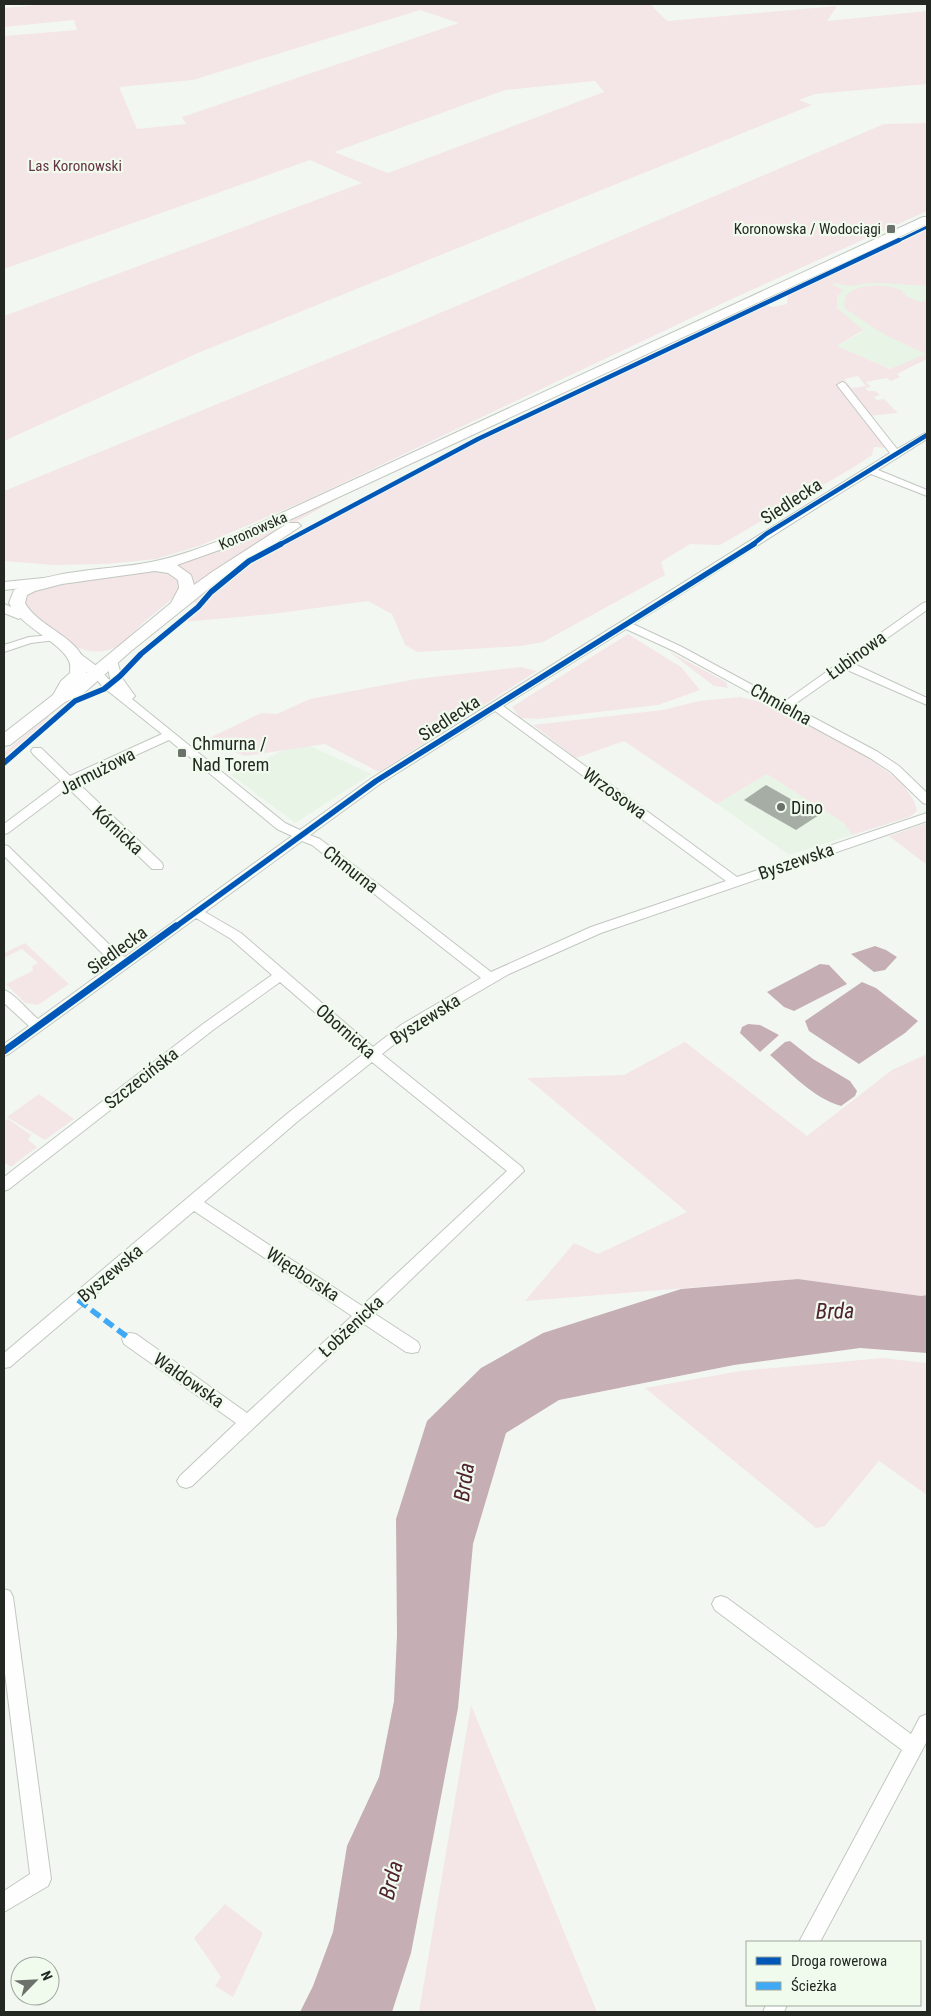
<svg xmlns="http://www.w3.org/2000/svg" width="931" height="2016" viewBox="0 0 931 2016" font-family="'Roboto Condensed',sans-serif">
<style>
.built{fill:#e8f4e5}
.green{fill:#f4e5e7;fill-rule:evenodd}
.water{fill:#c6afb4}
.building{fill:#a6ada5}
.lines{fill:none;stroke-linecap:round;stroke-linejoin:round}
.minor-casing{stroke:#c2c7c1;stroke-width:2}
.tertiary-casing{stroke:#c2c7c1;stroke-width:2}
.secondary-casing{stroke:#c2c7c1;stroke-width:2}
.minor{fill:#fdfefd;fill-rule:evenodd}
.tertiary{fill:#fdfefd;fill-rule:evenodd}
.secondary{fill:#fdfefd;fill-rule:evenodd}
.quiet{stroke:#3fa9f5;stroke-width:5.5;stroke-dasharray:11 5.5;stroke-linecap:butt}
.cycleway-far3-casing{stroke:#f0fbee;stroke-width:5}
.cycleway-far2-casing{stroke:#f0fbee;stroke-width:6}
.cycleway-far1-casing{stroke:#f0fbee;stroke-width:8}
.cycleway-casing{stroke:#f0fbee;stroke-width:10}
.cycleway-far3{stroke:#0057b8;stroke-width:3}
.cycleway-far2{stroke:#0057b8;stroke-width:4.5}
.cycleway-far1{stroke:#0057b8;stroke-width:5.5}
.cycleway{stroke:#0057b8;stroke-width:7}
.poi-dot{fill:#6c716b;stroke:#f0fbee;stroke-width:2}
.labels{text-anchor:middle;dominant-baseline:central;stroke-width:4.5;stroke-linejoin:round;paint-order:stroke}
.far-park-label{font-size:15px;fill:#643243;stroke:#f0fbee}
.far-poi-label{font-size:15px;fill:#242823;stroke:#f0fbee;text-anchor:end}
.far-street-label{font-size:15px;fill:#242823;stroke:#f0fbee}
.street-label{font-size:18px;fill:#242823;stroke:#f0fbee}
.poi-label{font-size:18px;fill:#242823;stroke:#f0fbee;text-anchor:start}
.near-water-label{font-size:22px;font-style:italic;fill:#512232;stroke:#f0fbee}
</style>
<rect width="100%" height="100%" fill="#f2f8f1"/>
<!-- built -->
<path class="built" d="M 927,272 L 927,355 L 891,369 L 837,346 L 862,332 L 837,308 L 836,301 L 839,294 L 832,284 L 841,280 Z
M 301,742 L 372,774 L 295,823 L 231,775 Z
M 767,774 L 844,823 L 852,835 L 789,855 L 717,804 Z"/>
<!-- green -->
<path class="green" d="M 49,4 L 650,4 L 667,21 L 837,6 L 827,21 L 927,11 L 927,84 L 815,94 L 799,100 L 812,105 L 198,353 L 4,441 L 4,316 L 362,183 L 310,160 L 4,269 L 4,36 L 77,30 L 74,20 L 4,27 L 4,8 ZM 420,10 L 459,23 L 182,117 L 186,124 L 137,129 L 119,87 L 193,80 ZM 595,81 L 604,92 L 388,173 L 334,152 L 505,90 Z
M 927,123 L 927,211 L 725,302 L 307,500 L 199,546 L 156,559 L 106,564 L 54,565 L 4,561 L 4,491 L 421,321 L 884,124 Z
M 927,227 L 927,285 C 910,286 893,283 875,283 C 859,283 852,289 836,283 L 832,284 L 843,290 L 837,297 L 837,308 L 863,330 L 837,346 L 890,369 L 926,354 L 883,334 L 886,333 L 880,332 L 846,309 L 844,305 L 846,296 C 859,282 887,284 903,291 L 901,292 L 907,294 L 905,296 L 920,302 L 927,300 L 927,359 L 897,374 L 900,377 L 891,381 L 887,378 L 866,382 L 871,387 L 865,388 L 868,391 L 875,391 L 880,395 L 874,397 L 877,400 L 884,399 L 898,413 L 870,416 L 843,384 L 847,383 L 852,388 L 866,386 L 858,376 L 845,379 L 846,381 L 839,383 L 887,448 L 874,447 L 872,455 L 854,467 L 720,545 L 690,544 L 661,562 L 665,575 L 543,642 L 521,646 L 417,652 L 405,645 L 392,614 L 368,601 L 272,614 L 183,622 L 202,606 L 194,602 L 258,557 L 339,510 L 552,405 L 764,305 L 774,307 L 787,304 L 788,294 L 819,278 L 890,248 Z
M 357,488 L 290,525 L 195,586 L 193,586 L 170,564 Z
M 150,570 L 174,573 L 182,584 C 174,602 156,610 142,624 C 134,631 129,639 120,645 C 81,668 46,625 18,603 L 36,588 Z
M 628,634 L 681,667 L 700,690 L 658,705 L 538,719 L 520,718 L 512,707 Z
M 668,651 L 726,682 L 728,688 L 714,686 Z
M 521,667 L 537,671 L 379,772 L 325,744 L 245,756 L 205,740 L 261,713 L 277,714 L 310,699 L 416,679 Z
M 740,697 L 762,702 L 861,752 L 903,784 L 914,801 L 917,811 L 909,817 L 852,835 L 844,823 L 767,774 L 717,804 L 624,741 L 576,758 L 533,725 L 663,710 L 699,701 Z
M 48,716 L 50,717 L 36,731 L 34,737 L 4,761 L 4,753 Z
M 927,823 L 927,865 L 889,836 Z
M 25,943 L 69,984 L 38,1005 L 25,1003 L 6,984 L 34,970 L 31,967 L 38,963 L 22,949 L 4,958 L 4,953 Z
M 685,1042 L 807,1136 L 892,1070 L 927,1054 L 927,1295 L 921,1296 L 798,1279 L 525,1301 L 574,1243 L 598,1254 L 687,1212 L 527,1078 L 624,1075 Z
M 39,1094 L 74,1119 L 45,1140 L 7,1117 Z
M 8,1119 L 31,1135 L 28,1140 L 37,1147 L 11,1167 L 4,1162 L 4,1122 Z
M 883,1358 L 927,1363 L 927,1495 L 879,1461 L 825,1526 L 816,1528 L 645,1388 L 740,1371 Z
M 471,1705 L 597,2012 L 419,2012 Z
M 225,1904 L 263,1933 L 233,1997 L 215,1986 L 221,1977 L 194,1938 Z"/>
<!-- water -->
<path class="water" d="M 875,946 L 886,950 L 897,957 L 885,970 L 874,972 L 851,954 Z
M 820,964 L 829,965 L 847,984 L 794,1011 L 784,1007 L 767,992 Z
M 862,982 L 876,988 L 918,1021 L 905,1033 L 859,1064 L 809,1031 L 805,1021 Z
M 748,1024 L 760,1025 L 779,1035 L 760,1052 L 740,1033 L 742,1027 Z
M 790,1041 L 813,1059 L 850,1081 L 857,1091 L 855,1096 L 841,1106 C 813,1098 791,1073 770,1055 L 785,1042 Z
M 798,1279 L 921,1296 L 927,1295 L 927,1353 L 860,1348 L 734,1365 L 559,1400 L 506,1433 L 473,1544 L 458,1708 L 411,1953 L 392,2012 L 300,2012 L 313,1986 L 333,1932 L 347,1846 L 379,1777 L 394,1701 L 397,1635 L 396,1519 L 427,1421 L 481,1368 L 543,1333 L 681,1289 Z"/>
<!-- building -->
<path class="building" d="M 766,785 L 819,815 L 796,830 L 744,800 Z"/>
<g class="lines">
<!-- minor casing -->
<g class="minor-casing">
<path id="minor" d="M 842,382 L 845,383 L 897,449 L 927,432 L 927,439 L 878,470 L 927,490 L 927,496 L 871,474 C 791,523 713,575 633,624 L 682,647 L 784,702 L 923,603 L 927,602 L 927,610 L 852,663 L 927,698 L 927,705 L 845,669 L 792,706 L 878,752 L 899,766 L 927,793 L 927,804 L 923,803 L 891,772 L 870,758 L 674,651 L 626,629 L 503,706 L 737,877 L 927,813 L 927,821 L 601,933 L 509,974 L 411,1031 L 382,1054 L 522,1167 L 524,1171 L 375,1314 L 418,1342 L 420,1347 L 418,1352 L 412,1353 L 406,1352 L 364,1324 L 192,1486 L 186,1488 L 180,1486 L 177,1481 L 180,1476 L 236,1423 L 124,1344 L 122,1339 L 124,1334 L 130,1333 L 136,1334 L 247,1413 L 352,1316 L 194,1211 L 10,1367 L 4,1368 L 4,1353 L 288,1113 L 363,1054 L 280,982 L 213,1030 L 9,1189 L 4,1191 L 4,1177 L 203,1024 L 272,975 L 231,939 L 196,918 L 9,1054 L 4,1056 L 4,1044 L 29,1026 L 4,1003 L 4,990 C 14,993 29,1012 38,1019 L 115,963 L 106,957 L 4,856 L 4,845 L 8,846 L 116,951 L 125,957 L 292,836 L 277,829 L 169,740 L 77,782 L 162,863 L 163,866 L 162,869 L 152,869 L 68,788 L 8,833 L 4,834 L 4,824 L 61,781 L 33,754 L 31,751 L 33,748 L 41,748 L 70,776 L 162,734 L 103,687 L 91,673 L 93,671 L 101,671 L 116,687 L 110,678 L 106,659 L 108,657 L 116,657 L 122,678 L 135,696 L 132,699 L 285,823 L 300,830 L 372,778 L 890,453 L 837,385 ZM 495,711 L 726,881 L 591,927 L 491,972 L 320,839 L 310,835 L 380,784 ZM 302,841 L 312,845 L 481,978 L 401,1025 L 373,1047 L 241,933 L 205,912 ZM 372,1062 L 507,1171 L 362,1306 L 204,1202 L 298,1121 Z
M 52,635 L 58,638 L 56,640 L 31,643 L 4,652 L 4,645 L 29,637 Z
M 4,1589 L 10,1591 L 13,1597 L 51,1879 L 48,1886 L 4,1912 L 4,1891 L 30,1874 L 4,1665 Z
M 721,1596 L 727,1598 L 911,1734 L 920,1717 L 927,1714 L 927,1741 L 820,1942 L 799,1942 L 902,1750 L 715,1610 L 712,1604 L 715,1598 Z
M 766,2005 L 787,2005 L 784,2012 L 763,2012 Z"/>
</g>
<!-- tertiary casing -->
<g class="tertiary-casing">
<path id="tertiary" d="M 53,577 L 58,578 L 60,581 L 58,584 L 4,590 L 4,582 Z
M 4,604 L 24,612 L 26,615 L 19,619 L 4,613 Z
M 74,652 L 79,653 L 102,670 L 104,673 L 102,676 L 92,676 L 69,659 L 67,656 L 69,653 Z"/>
</g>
<!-- secondary casing -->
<g class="secondary-casing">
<path id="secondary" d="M 923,217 L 927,217 L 927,224 L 242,542 L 177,565 L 191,575 L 194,585 L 212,572 L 288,523 L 298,523 L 301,526 L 222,578 L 131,651 L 84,693 L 65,702 L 10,745 L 4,746 L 4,733 L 53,695 L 61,681 L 70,673 C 70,669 71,665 69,661 C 60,641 23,629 9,603 L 14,590 C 55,568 106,571 151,562 C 178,557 205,546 232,536 ZM 155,571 L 168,573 L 178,580 L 179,588 L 171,603 L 86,673 C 87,638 40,630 25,603 L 27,595 L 35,591 L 62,584 Z"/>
</g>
<!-- minor -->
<use href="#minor" class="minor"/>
<!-- tertiary -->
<use href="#tertiary" class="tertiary"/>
<!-- secondary -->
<use href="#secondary" class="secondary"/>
<!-- quiet -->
<path class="quiet" d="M 78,1300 L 130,1339"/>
<!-- cycleway-far3 casing -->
<g class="cycleway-far3-casing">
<path id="cycleway-far3" d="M 896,242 L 927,227"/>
</g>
<!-- cycleway-far2 casing -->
<g class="cycleway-far2-casing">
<path id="cycleway-far2" d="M 279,545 L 478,439 L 899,240
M 752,545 L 766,534 L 927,435"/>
</g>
<!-- cycleway-far1 casing -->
<g class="cycleway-far1-casing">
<path id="cycleway-far1" d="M 4,763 L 75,701 L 104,689 L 120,676 L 141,654 L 198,607 L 211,592 L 249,561 L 281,544
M 174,928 L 376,781 L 754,544"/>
</g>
<!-- cycleway casing -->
<g class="cycleway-casing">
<path id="cycleway" d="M 4,1051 L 176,926"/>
</g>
<!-- cycleway-far3 -->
<use href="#cycleway-far3" class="cycleway-far3"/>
<!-- cycleway-far2 -->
<use href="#cycleway-far2" class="cycleway-far2"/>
<!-- cycleway-far1 -->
<use href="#cycleway-far1" class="cycleway-far1"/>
<!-- cycleway -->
<use href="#cycleway" class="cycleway"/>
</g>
<!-- markers -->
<g class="poi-dot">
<rect x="886" y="224" width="10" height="10" rx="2.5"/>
<rect x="177" y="748" width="10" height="10" rx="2.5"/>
<circle cx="781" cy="807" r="5"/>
</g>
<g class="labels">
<!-- far-park labels -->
<g class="far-park-label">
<text x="75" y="166">Las Koronowski</text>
</g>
<!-- far-poi labels -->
<g class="far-poi-label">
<text x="881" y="229">Koronowska / Wodociągi</text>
</g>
<!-- far-street labels -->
<g class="far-street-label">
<text transform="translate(253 531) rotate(-24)">Koronowska</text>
</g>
<!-- street labels -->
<g class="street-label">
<text transform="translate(791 501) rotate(-33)">Siedlecka</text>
<text transform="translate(856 655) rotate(-36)">Łubinowa</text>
<text transform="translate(781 704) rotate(29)">Chmielna</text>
<text transform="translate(449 718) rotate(-33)">Siedlecka</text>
<text transform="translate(97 771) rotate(-27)">Jarmużowa</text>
<text transform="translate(615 793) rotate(36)">Wrzosowa</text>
<text transform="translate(118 830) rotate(43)">Kórnicka</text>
<text transform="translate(796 861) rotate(-19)">Byszewska</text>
<text transform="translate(351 869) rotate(38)">Chmurna</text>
<text transform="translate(117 950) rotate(-36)">Siedlecka</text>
<text transform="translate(425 1019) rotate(-32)">Byszewska</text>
<text transform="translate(346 1031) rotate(41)">Obornicka</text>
<text transform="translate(141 1078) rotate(-38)">Szczecińska</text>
<text transform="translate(110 1273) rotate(-40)">Byszewska</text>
<text transform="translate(303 1274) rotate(33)">Więcborska</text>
<text transform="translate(351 1326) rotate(-43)">Łobżenicka</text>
<text transform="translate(189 1380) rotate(35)">Wałdowska</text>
</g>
<!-- poi labels -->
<g class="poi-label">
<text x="192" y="743">Chmurna /<tspan x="192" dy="21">Nad Torem</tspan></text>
<text x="791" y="807">Dino</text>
</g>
<!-- near-water labels -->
<g class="near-water-label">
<text transform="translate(835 1311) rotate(-1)">Brda</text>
<text transform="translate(464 1482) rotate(-82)">Brda</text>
<text transform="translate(391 1880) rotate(-75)">Brda</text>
</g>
</g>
<!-- border -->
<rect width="931" height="2016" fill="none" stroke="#242823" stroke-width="10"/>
<!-- legend -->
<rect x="746" y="1941" width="175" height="65" fill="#f0fbee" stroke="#9ea79d"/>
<rect x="756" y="1957" width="25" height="8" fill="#0057b8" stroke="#9ea79d"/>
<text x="791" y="1966" font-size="15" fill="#242823">Droga rowerowa</text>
<rect x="756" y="1982" width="25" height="8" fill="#3fa9f5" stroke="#9ea79d"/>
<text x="791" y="1991" font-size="15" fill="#242823">Ścieżka</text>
<!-- north arrow -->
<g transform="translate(35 1981) rotate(66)"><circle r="24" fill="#f0fbee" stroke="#9ea79d"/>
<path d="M0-4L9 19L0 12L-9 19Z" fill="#6c716b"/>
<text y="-8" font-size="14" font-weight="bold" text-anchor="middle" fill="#242823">N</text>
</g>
</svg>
